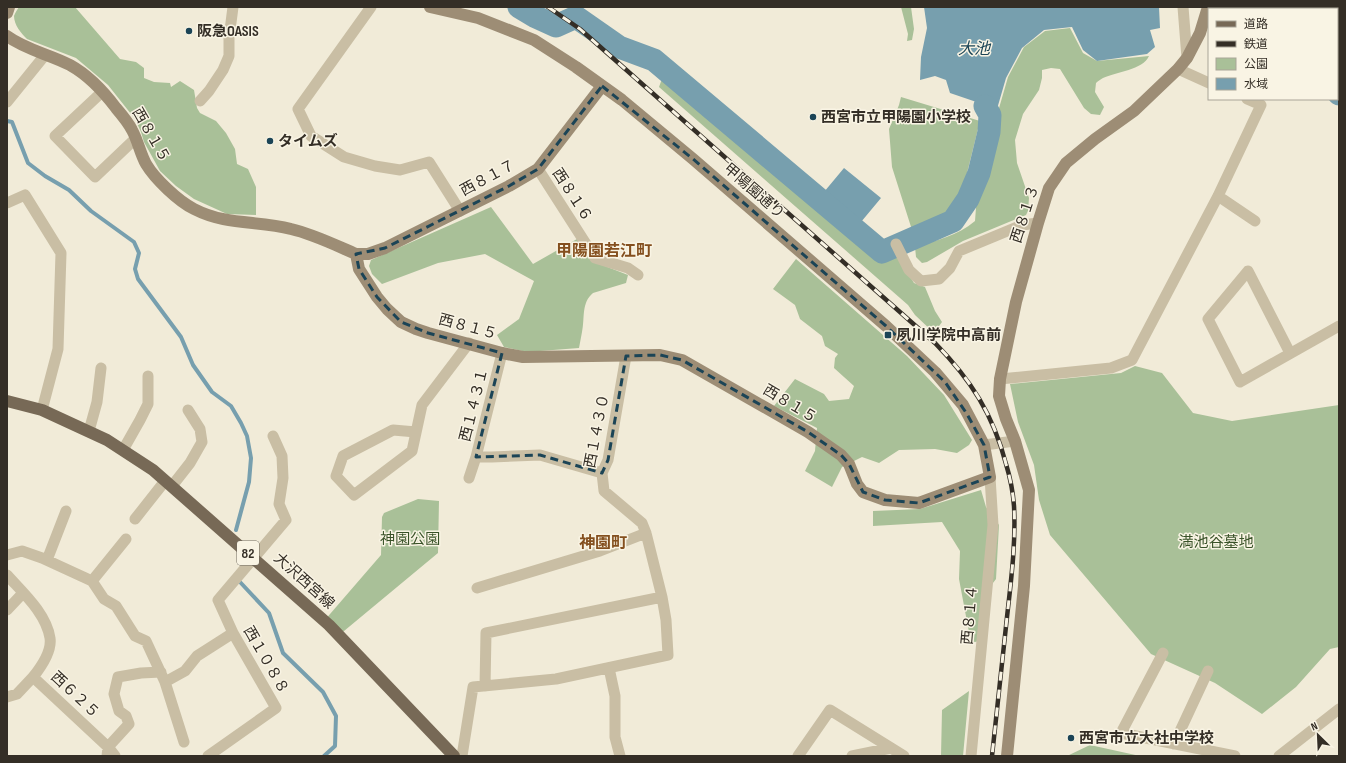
<svg xmlns="http://www.w3.org/2000/svg" width="1346" height="763" viewBox="0 0 1346 763" font-family="'Sofia Sans Condensed','Noto Sans JP',sans-serif">
<style>
.green{fill:#a9c098}
.water{fill:#779fae}
.lines{fill:none;stroke-linecap:round;stroke-linejoin:round}
.stream{stroke:#779fae;stroke-width:4}
.river{stroke:#779fae;stroke-width:23}
.street{stroke:#c9bea4;stroke-width:11}
.secondary{stroke:#9d8d75;stroke-width:12}
.primary{stroke:#776956;stroke-width:12}
.rail-casing{stroke:#342e26;stroke-width:4.5}
.rail{stroke:#f9f4e4;stroke-width:3;stroke-dasharray:9;stroke-linecap:butt}
.marked{fill:none;stroke:#1b4456;stroke-width:3;stroke-dasharray:8 5;stroke-linejoin:round}
.poi-dot{fill:#1b4456;stroke:#f9f4e4;stroke-width:1.5}
.labels{text-anchor:middle;dominant-baseline:central;stroke-width:3;stroke-linejoin:round;paint-order:stroke}
.shield{fill:#f9f4e4;stroke:#6f695f;stroke-width:1}
.shield-label{font-size:14px;font-weight:bold;fill:#342e26}
.poi-label{font-size:15px;font-weight:bold;fill:#342e26;stroke:#f9f4e4;text-anchor:start}
.street-label{font-size:15px;fill:#342e26;stroke:#f9f4e4}
.park-label{font-size:15px;fill:#3a5329;stroke:#f9f4e4}
.water-label{font-size:16px;font-style:italic;fill:#1b4456;stroke:#f9f4e4}
.neighbourhood-label{font-size:16px;font-weight:bold;fill:#844f1e;stroke:#f9f4e4}
</style>
<rect width="100%" height="100%" fill="#f1ebd8"/>
<!-- green -->
<path class="green" d="M 19,7 L 75,7 L 120,59 L 136,62 L 144,68 L 144,78 L 154,82 L 170,83 L 171,87 L 180,81 L 194,90 L 197,108 L 200,113 L 216,121 L 226,133 L 235,149 L 237,164 L 248,169 L 256,187 L 256,215 L 227,214 L 194,199 L 176,186 L 160,171 L 144,142 L 141,132 L 135,119 L 108,85 L 76,58 L 27,39 C 21,33 14,25 14,16 C 15,13 17,10 19,7 Z
M 901,7 L 911,7 L 914,29 L 912,40 L 907,41 L 908,34 Z
M 1070,28 L 1083,53 L 1097,61 L 1149,56 C 1143,70 1116,72 1103,78 C 1101,79 1098,81 1096,83 L 1095,92 L 1104,107 L 1100,115 L 1091,114 L 1084,108 L 1060,69 L 1051,68 L 1042,70 L 1042,78 L 1039,90 L 1023,114 L 1015,140 L 1017,163 L 1029,198 L 1028,211 L 1026,215 L 963,241 L 927,262 L 922,263 L 916,257 L 915,247 C 937,240 957,236 975,221 L 978,181 L 1008,77 L 1024,47 L 1045,31 Z
M 649,51 L 656,52 L 881,249 L 890,244 L 914,283 L 925,287 L 935,311 L 942,322 L 934,333 L 915,315 L 908,305 L 659,87 L 663,76 L 653,66 L 639,66 L 639,60 Z
M 901,97 L 980,121 L 961,197 L 953,209 L 912,230 L 892,167 L 889,129 L 899,105 Z
M 491,207 L 533,264 L 577,239 L 592,261 L 628,275 L 626,283 L 593,293 C 581,303 585,318 582,332 C 581,337 580,343 579,348 L 527,352 L 504,347 L 497,335 L 519,319 L 534,281 L 485,254 L 438,263 L 382,284 L 372,274 L 369,266 L 371,260 Z
M 796,259 L 907,356 L 944,395 L 972,440 L 969,445 L 957,453 L 935,449 L 899,450 L 879,463 L 862,457 L 842,467 L 832,487 L 805,471 L 815,451 L 817,428 L 774,406 L 795,379 L 824,394 L 829,401 L 849,399 L 854,386 L 834,368 L 835,358 L 838,354 L 825,346 L 822,336 L 800,319 L 795,305 L 773,289 Z
M 1135,366 L 1162,373 L 1193,413 L 1232,421 L 1339,405 L 1339,647 L 1330,649 L 1296,687 L 1262,714 L 1215,683 L 1151,654 L 1050,535 L 1039,500 L 1034,465 L 1018,422 L 1010,384 L 1121,373 Z
M 981,490 L 986,507 L 999,525 L 996,579 L 983,596 L 979,641 L 971,643 L 959,579 L 960,551 L 942,522 L 873,526 L 873,511 L 920,509 Z
M 418,499 L 439,501 L 438,553 L 338,636 L 324,621 L 381,555 L 382,517 L 384,513 Z
M 969,691 L 963,756 L 941,756 L 942,710 Z
M 1090,745 L 1140,756 L 1067,756 Z"/>
<!-- water -->
<path class="water" d="M 924,7 L 1159,7 L 1160,28 L 1150,30 L 1155,47 L 1147,54 L 1097,61 L 1083,50 L 1072,27 L 1044,30 L 1022,48 L 1006,78 L 997,109 L 950,93 L 946,80 L 935,76 L 920,80 L 921,57 L 927,28 Z
M 844,168 L 881,198 L 861,222 L 824,192 Z"/>
<g class="lines">
<!-- stream -->
<path class="stream" d="M 7,121 L 12,122 L 28,163 L 45,176 L 69,190 L 91,211 L 134,242 L 139,253 L 135,269 L 138,279 L 181,337 L 193,365 L 212,392 L 231,406 L 241,423 L 247,436 L 251,458 L 249,482 L 236,530
M 240,582 L 269,613 L 283,653 L 323,692 L 336,716 L 335,746 L 324,756"/>
<!-- river -->
<path class="river" d="M 519,7 L 534,16 L 556,26 L 576,17 L 619,47 L 654,60 L 882,252 L 953,221 L 968,199 L 979,173 L 989,132 L 990,115 L 985,106
M 1337,66 L 1339,50
M 1337,84 L 1339,94"/>
<!-- street -->
<path class="street" d="M 371,7 L 298,109 L 311,136 L 344,157 L 375,166 L 400,170 L 429,162 L 460,211
M 1183,7 L 1187,58
M 1178,69 L 1209,83
M 102,92 L 55,136 L 95,177 L 136,138
M 200,101 L 209,91 L 223,70 L 229,56 L 229,38 L 233,7
M 7,102 L 45,55
M 538,169 L 595,258 L 628,268 L 638,275
M 1218,196 L 1255,221
M 7,203 L 25,195 L 61,253 L 58,349 L 42,410
M 896,244 L 909,270 L 921,281 L 939,279 L 950,268 L 959,251 L 1022,225 L 1038,223
M 502,353 L 476,457 L 492,457 L 540,455 L 602,473
M 1290,353 L 1248,271 L 1208,319 L 1240,382 L 1339,326
M 1000,379 L 1111,368 L 1132,360 L 1218,196 L 1261,105 L 1247,99
M 89,431 L 97,402 L 101,368
M 416,432 L 393,430 L 343,456 L 336,476 L 354,495 L 412,451 L 422,405 L 469,343
M 984,445 L 1015,441
M 123,450 L 140,420 L 148,404 L 148,376
M 469,478 L 476,457
M 172,486 L 190,463 L 202,442 L 200,429 L 188,410
M 135,519 L 165,481
M 646,533 L 662,597
M 7,555 L 22,551 L 42,558 L 92,581 L 104,599 L 116,606 L 135,636 L 146,641 L 165,682 L 184,742
M 47,560 L 66,511
M 7,575 C 23,593 46,613 50,638 C 52,651 41,667 33,677 L 108,747 L 107,756
M 92,581 L 126,539
M 477,588 L 600,551 L 646,533 L 642,523 L 604,491 L 602,473 L 608,460 L 626,356
M 7,610 L 23,593
M 1163,653 L 1121,733 L 1235,756
M 609,668 L 615,696 L 615,737 L 620,756
M 165,682 L 185,671 L 197,656 L 233,633
M 7,697 L 17,694 L 33,677
M 1174,744 L 1208,671
M 115,756 L 108,747 L 129,724 L 126,716 L 119,711 L 114,694 L 118,677 L 141,673 L 161,672
M 208,756 L 276,708 L 233,633 L 218,600 L 286,520 L 279,504 L 283,478 L 282,456 L 273,436
M 462,756 L 473,687 L 556,679 L 668,655 L 666,620 L 662,597 L 486,633 L 485,686
M 798,756 L 830,710 L 904,756
M 852,756 L 891,748
M 971,756 L 993,525 L 990,477
M 1279,756 L 1339,709"/>
<!-- secondary -->
<path class="secondary" d="M 7,13 L 9,7
M 7,36 C 26,50 49,54 70,65 C 88,75 104,92 116,108 C 122,115 128,122 132,130 C 138,141 140,153 146,164 C 155,179 178,201 194,209 C 227,226 257,220 291,229 C 313,234 335,245 356,254 L 359,269 L 377,297 L 387,309 L 401,322 L 416,329 L 428,333 L 502,353 L 523,357 L 660,355 L 682,360 L 808,432 L 841,455 L 849,464 L 857,484 L 863,492 L 885,500 L 919,503 L 990,477 L 984,445 L 963,405 L 935,372 L 886,326 L 693,159 L 622,100 L 576,67 L 534,40 L 478,18 L 430,7
M 356,254 L 368,254 L 385,248 L 509,186 L 538,169 L 602,86
M 1007,756 L 1024,586 L 1029,490 L 1015,441 L 1006,419 L 999,396 L 1000,379 L 1016,302 L 1038,223 L 1049,188 L 1066,163 L 1095,139 L 1134,111 L 1178,69 L 1187,58 L 1200,33 L 1208,7"/>
<!-- primary -->
<path class="primary" d="M 7,401 L 42,410 L 107,440 L 153,470 L 329,625 L 454,756"/>
<!-- rail casing -->
<g class="rail-casing">
<path id="rail" d="M 548,7 L 580,29 L 935,343 C 971,380 993,414 1006,464 C 1010,477 1013,492 1014,506 C 1016,543 1011,581 1007,617 C 1002,664 997,710 992,756"/>
</g>
<!-- rail -->
<use href="#rail" class="rail"/>
</g>
<!-- marked area -->
<path class="marked" d="M 602,86 L 693,159 L 886,326 L 945,382 L 967,414 L 984,445 L 990,477 L 919,503 L 885,500 L 863,492 L 849,464 L 841,455 L 808,432 L 682,360 L 660,355 L 626,356 L 608,460 L 602,473 L 540,455 L 476,457 L 502,353 L 428,333 L 401,322 L 377,297 L 359,269 L 356,254 L 385,248 L 509,186 L 538,169 Z"/>
<!-- markers -->
<g class="poi-dot">
<circle cx="189" cy="31" r="4"/>
<circle cx="813" cy="117" r="4"/>
<circle cx="270" cy="141" r="4"/>
<rect x="884" y="331" width="8" height="8" rx="2"/>
<circle cx="1071" cy="738" r="4"/>
</g>
<g class="labels">
<!-- shield labels -->
<rect class="shield" x="237" y="541" width="22" height="24" rx="3"/>
<g class="shield-label">
<text x="248" y="553">82</text>
</g>
<!-- poi labels -->
<g class="poi-label">
<text x="197" y="31">阪急OASIS</text>
<text x="821" y="117">西宮市立甲陽園小学校</text>
<text x="278" y="141">タイムズ</text>
<text x="896" y="335">夙川学院中高前</text>
<text x="1079" y="738">西宮市立大社中学校</text>
</g>
<!-- street labels -->
<g class="street-label">
<text transform="translate(151 135) rotate(60)">西８１５</text>
<text transform="translate(488 178) rotate(-28)">西８１７</text>
<text transform="translate(754 191) rotate(41)">甲陽園通り</text>
<text transform="translate(572 195) rotate(57)">西８１６</text>
<text transform="translate(1025 214) rotate(-72)">西８１３</text>
<text transform="translate(468 327) rotate(15)">西８１５</text>
<text transform="translate(790 404) rotate(31)">西８１５</text>
<text transform="translate(474 405) rotate(-76)">西１４３１</text>
<text transform="translate(597 431) rotate(-79)">西１４３０</text>
<text transform="translate(304 581) rotate(42)">大沢西宮線</text>
<text transform="translate(970 615) rotate(-85)">西８１４</text>
<text transform="translate(266 660) rotate(60)">西１０８８</text>
<text transform="translate(75 695) rotate(43)">西６２５</text>
</g>
<!-- park labels -->
<g class="park-label">
<text x="410" y="539">神園公園</text>
<text x="1216" y="542">満池谷墓地</text>
</g>
<!-- water labels -->
<g class="water-label">
<text x="974" y="49">大池</text>
</g>
<!-- neighbourhood labels -->
<g class="neighbourhood-label">
<text x="604" y="251">甲陽園若江町</text>
<text x="603" y="543">神園町</text>
</g>
</g>
<!-- border -->
<rect width="1346" height="763" fill="none" stroke="#342e26" stroke-width="16"/>
<!-- legend -->
<rect x="1208" y="8" width="130" height="92" fill="#f9f4e4" stroke="#aaa598"/>
<rect x="1216" y="21" width="20" height="6" fill="#776956" stroke="#aaa598"/>
<text x="1244" y="28" font-size="12" fill="#342e26">道路</text>
<rect x="1216" y="41" width="20" height="6" fill="#342e26" stroke="#aaa598"/>
<text x="1244" y="48" font-size="12" fill="#342e26">鉄道</text>
<rect x="1216" y="58" width="20" height="12" fill="#a9c098" stroke="#aaa598"/>
<text x="1244" y="68" font-size="12" fill="#342e26">公園</text>
<rect x="1216" y="78" width="20" height="12" fill="#779fae" stroke="#aaa598"/>
<text x="1244" y="88" font-size="12" fill="#342e26">水域</text>
<!-- north arrow -->
<g transform="translate(1318 735) rotate(336)" stroke="#f9f4e4" stroke-width="3" paint-order="stroke">
<path d="M0-3L7 15L0 10L-7 15Z" fill="#342e26"/>
<text y="-6" font-size="11" font-weight="bold" text-anchor="middle" fill="#342e26">N</text>
</g>
</svg>
